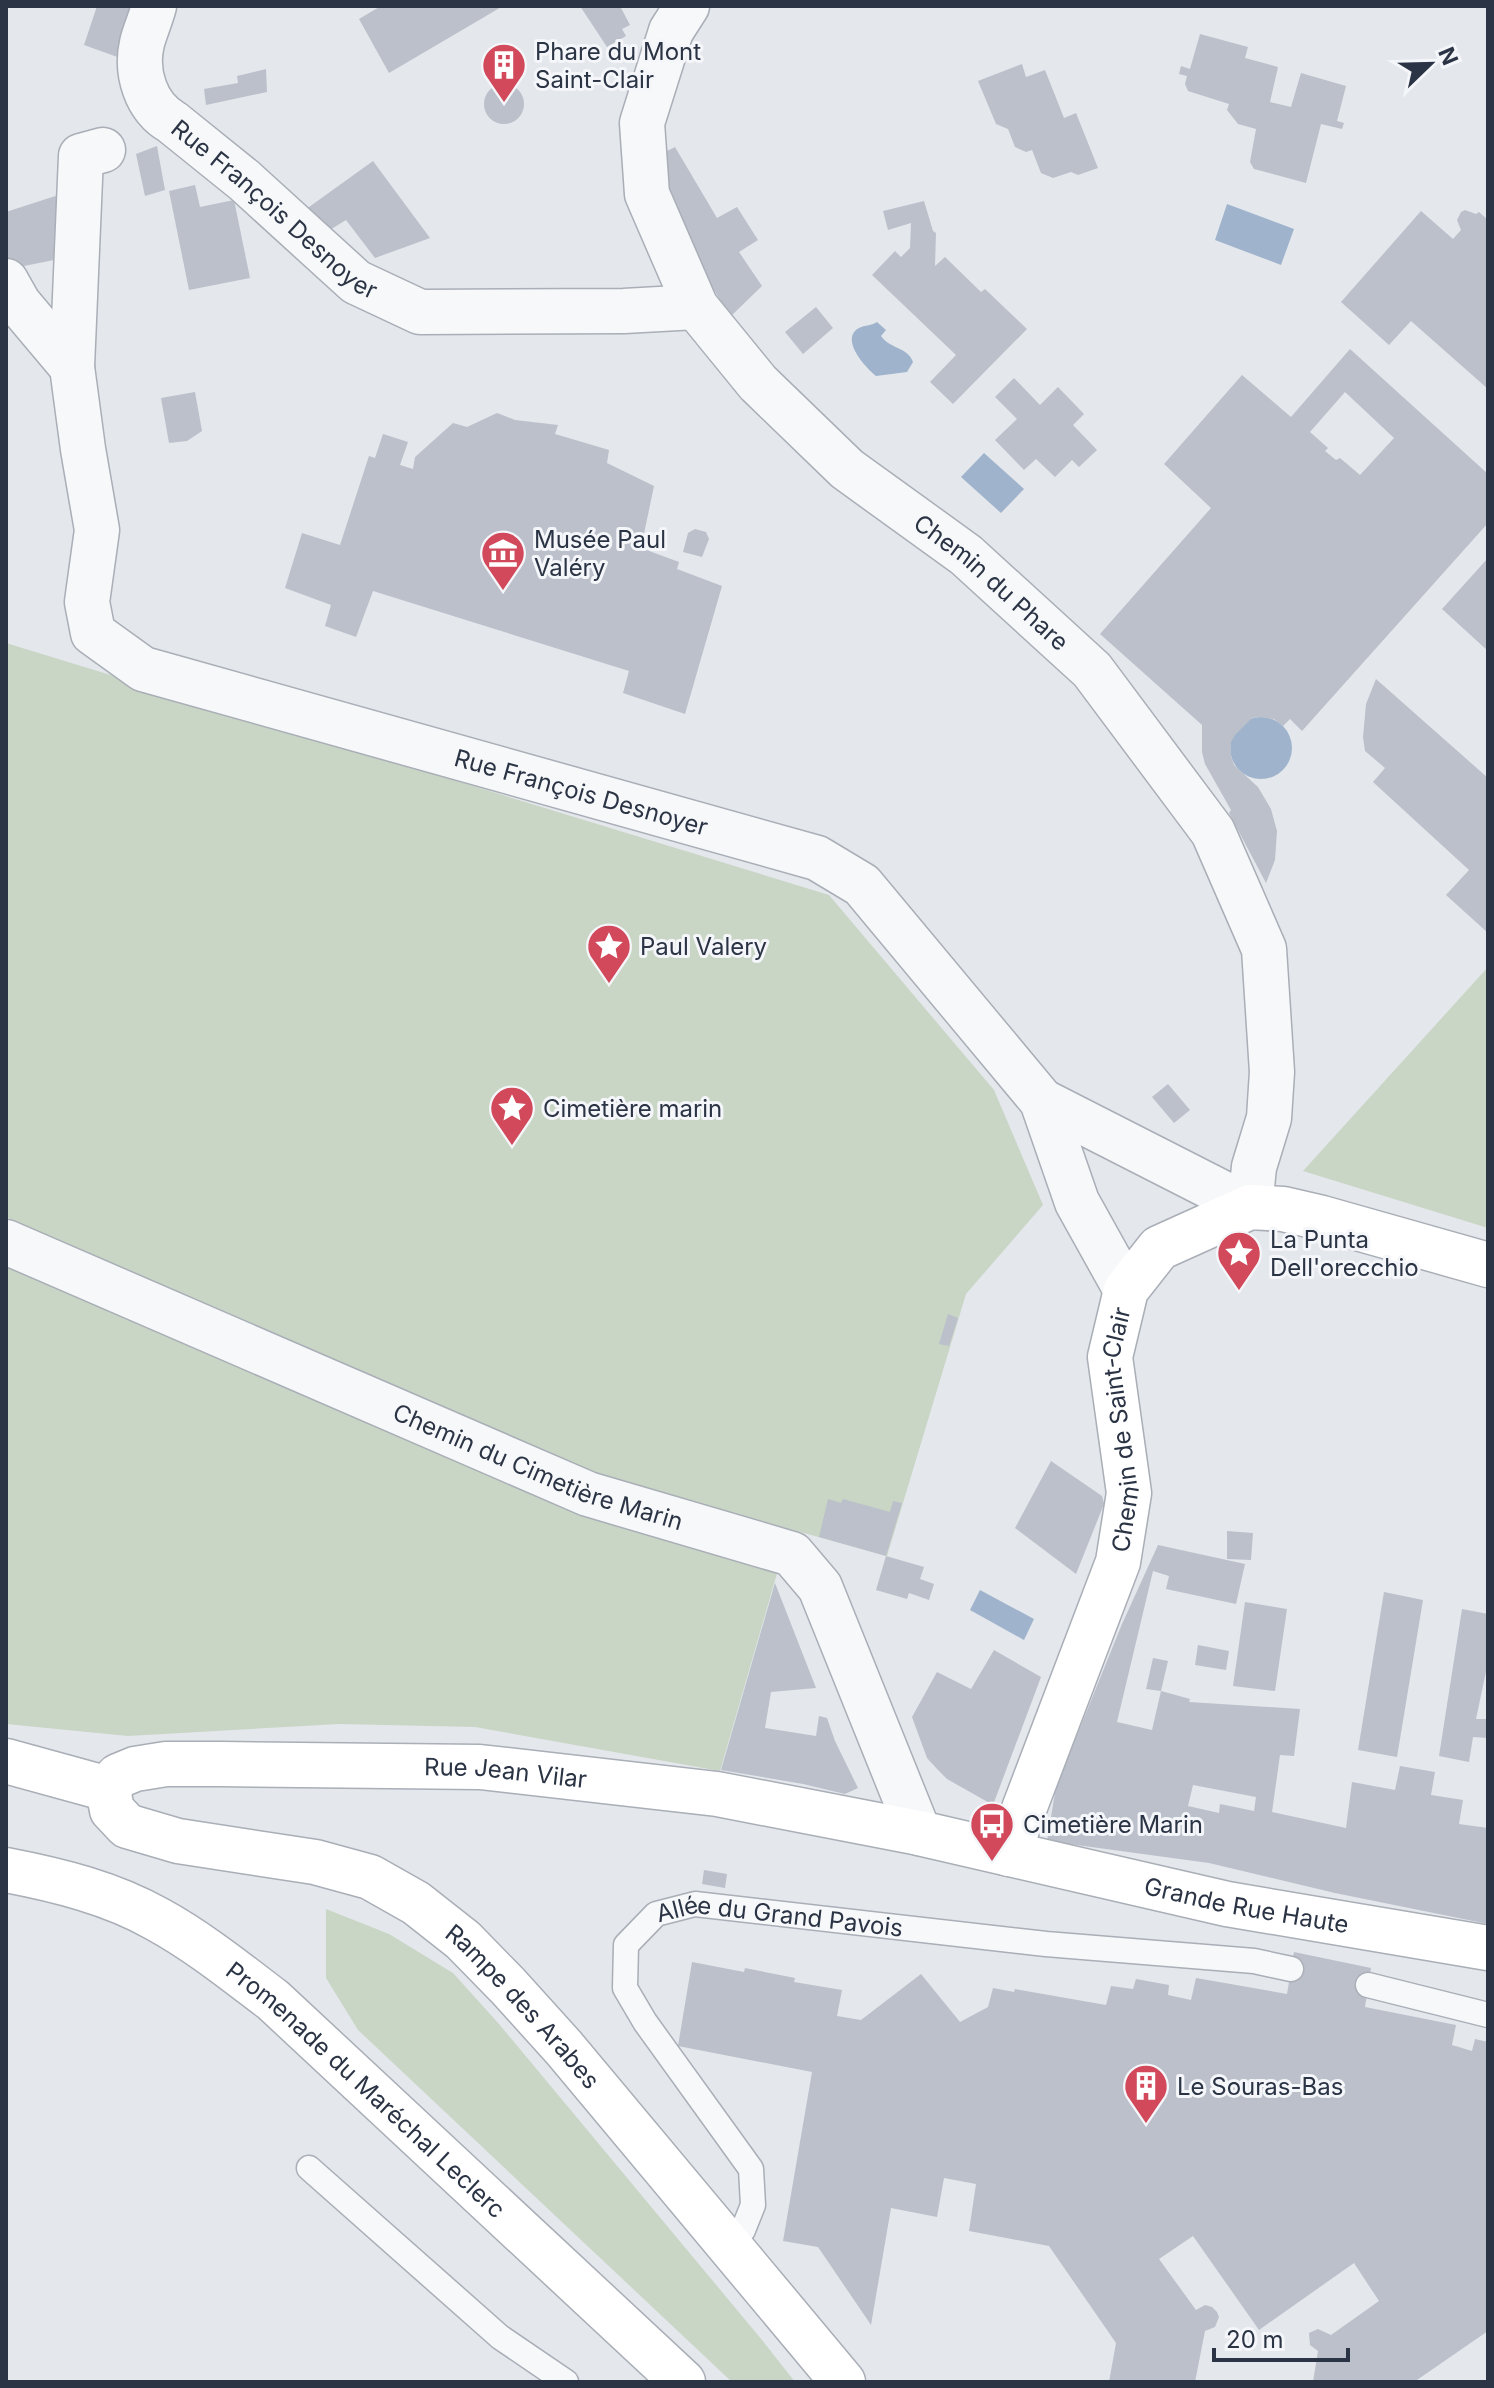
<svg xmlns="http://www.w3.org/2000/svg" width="1494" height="2388" viewBox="0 0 1494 2388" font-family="Inter,sans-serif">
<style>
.green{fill:#c9d6c5}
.water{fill:#9fb4cc}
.building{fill:#bbc0ca;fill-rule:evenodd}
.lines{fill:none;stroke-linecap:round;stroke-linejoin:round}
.lane-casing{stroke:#a9aeb7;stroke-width:27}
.street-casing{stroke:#a9aeb7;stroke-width:47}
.secondary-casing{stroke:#a9aeb7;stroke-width:47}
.lane{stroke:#f7f8fa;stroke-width:24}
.street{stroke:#f7f8fa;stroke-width:44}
.secondary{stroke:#fff;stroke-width:44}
.labels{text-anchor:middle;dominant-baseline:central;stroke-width:6;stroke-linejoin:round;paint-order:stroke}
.poi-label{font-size:24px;fill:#2b3445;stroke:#f4f6f9;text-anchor:start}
.street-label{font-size:24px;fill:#2b3445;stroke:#f4f6f9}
</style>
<rect width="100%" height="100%" fill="#e4e7ec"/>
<!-- green -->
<path class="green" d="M 6,643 L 829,895 L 994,1090 L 1043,1205 L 966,1294 L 887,1556 L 595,1475 L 14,1222 L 6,1216 Z
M 1488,967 L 1488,1228 L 1303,1171 Z
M 6,1264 L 778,1570 L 720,1771 L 475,1727 L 339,1724 L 128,1736 L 6,1724 Z
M 326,1909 L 389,1934 L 453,1973 L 499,2024 L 762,2340 L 795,2382 L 732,2382 L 358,2030 L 326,1978 Z"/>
<!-- water -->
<path class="water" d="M 1227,204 L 1294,229 L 1281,265 L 1215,240 Z
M 877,322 L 886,330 L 881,336 C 890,349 908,347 913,362 L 907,372 L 876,376 C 866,368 839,339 859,328 C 865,325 871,326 877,322 Z
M 984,453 L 1024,489 L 1001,513 L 961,477 Z
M1230 748a31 31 0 1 1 62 0a31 31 0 1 1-62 0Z
M 980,1590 L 1034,1619 L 1024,1640 L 970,1610 Z"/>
<!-- building -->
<path class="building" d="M 97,6 L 140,6 L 123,59 L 84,45 Z
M 381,6 L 503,6 L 389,73 L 359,19 Z
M 580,6 L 620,6 L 630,25 L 622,29 L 626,36 L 607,47 Z
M 1200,34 L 1248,47 L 1245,58 L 1278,67 L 1270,102 L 1291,107 L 1301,73 L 1346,86 L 1337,121 L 1344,123 L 1342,129 L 1321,124 L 1306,183 L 1254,169 L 1250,162 L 1256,129 L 1238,124 L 1227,110 L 1229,104 L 1188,91 L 1185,84 L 1187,76 L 1179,74 L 1181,66 L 1190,69 Z
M 1022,64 L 1026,77 L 1045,70 L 1064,118 L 1076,113 L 1098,168 L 1078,175 L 1071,172 L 1053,178 L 1041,173 L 1032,150 L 1026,152 L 1015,147 L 1008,129 L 996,124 L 978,81 Z
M 266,69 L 267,92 L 206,105 L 204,89 L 238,83 L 237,76 Z
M484 104a20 20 0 1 1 40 0a20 20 0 1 1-40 0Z
M 157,146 L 165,190 L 145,196 L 136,154 Z
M 675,147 L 717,218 L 737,207 L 758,240 L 739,252 L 762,286 L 730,317 L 668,212 L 663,153 Z
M 373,161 L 430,238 L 375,258 L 346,220 L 320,236 L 298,215 Z
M 195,185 L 200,207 L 234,200 L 250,278 L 189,290 L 169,191 Z
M 74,190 L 69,257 L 9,269 L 6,257 L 6,212 Z
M 924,201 L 933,231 L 936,233 L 935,266 L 945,257 L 981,292 L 985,289 L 1027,329 L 953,404 L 930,382 L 956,355 L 872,275 L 895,251 L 901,257 L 910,248 L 911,223 L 888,230 L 883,211 Z
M 1465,210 L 1476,214 L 1479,212 L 1488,220 L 1488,389 L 1411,321 L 1389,345 L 1341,302 L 1421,211 L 1453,239 L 1461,230 L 1457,220 L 1461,212 Z
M 816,307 L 833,328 L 803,354 L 785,332 Z
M 1350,349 L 1488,474 L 1488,523 L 1302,731 L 1290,719 L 1283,726 L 1274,719 L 1260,717 L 1252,718 L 1235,735 L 1231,742 L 1231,756 L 1234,765 L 1258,787 L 1271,809 L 1277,831 L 1275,860 L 1266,883 L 1229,813 L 1231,810 L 1205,764 L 1202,752 L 1202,725 L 1100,634 L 1211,508 L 1164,464 L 1242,375 L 1291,417 ZM 1345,392 L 1394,438 L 1360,475 L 1340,458 L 1336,460 L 1325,451 L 1328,448 L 1310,432 Z
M 1014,378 L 1040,405 L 1058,387 L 1084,414 L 1073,425 L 1097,450 L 1079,467 L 1072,460 L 1055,477 L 1036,459 L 1024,470 L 995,440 L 1017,419 L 995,397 Z
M 195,392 L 202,431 L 187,441 L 169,443 L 161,398 Z
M 497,413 L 515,420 L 558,425 L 555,434 L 609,450 L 607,463 L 654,486 L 641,548 L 679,562 L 677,569 L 722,586 L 685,714 L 623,693 L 629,671 L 373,591 L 356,637 L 325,626 L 331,605 L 285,588 L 302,533 L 340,545 L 369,456 L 375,458 L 383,434 L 408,442 L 400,465 L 413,469 L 415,457 L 453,423 L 467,427 Z
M 695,529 L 706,532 L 709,539 L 702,557 L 683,552 L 688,533 Z
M 1488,558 L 1488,651 L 1442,609 Z
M 1376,679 L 1488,778 L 1488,933 L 1446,895 L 1469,870 L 1373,782 L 1385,768 L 1365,751 L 1363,737 L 1366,704 Z
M 1168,1084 L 1190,1110 L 1174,1123 L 1152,1097 Z
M 948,1314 L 958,1318 L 949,1346 L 939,1344 Z
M 1051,1461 L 1102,1496 L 1104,1504 L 1076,1574 L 1015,1528 Z
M 828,1499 L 841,1503 L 843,1499 L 890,1512 L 893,1501 L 902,1503 L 886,1556 L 924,1567 L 920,1579 L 934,1584 L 929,1600 L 909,1593 L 907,1599 L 876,1590 L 886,1556 L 819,1537 Z
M 1227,1531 L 1253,1533 L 1251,1560 L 1227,1559 Z
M 1158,1545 L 1245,1564 L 1236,1604 L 1166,1589 L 1169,1576 L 1153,1571 L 1117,1722 L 1152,1730 L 1161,1691 L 1190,1699 L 1189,1702 L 1300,1709 L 1294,1756 L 1280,1755 L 1272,1812 L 1346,1828 L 1352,1782 L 1395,1790 L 1400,1766 L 1435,1772 L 1431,1795 L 1463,1800 L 1459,1824 L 1488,1828 L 1488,1924 L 1335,1893 L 1209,1863 L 1047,1841 L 1056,1787 L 1122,1624 ZM 1193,1785 L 1256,1797 L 1254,1811 L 1220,1804 L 1219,1813 L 1188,1806 Z
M 775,1583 L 816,1688 L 771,1692 L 765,1728 L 816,1736 L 819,1716 L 827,1718 L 835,1741 L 858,1788 L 845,1794 L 803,1784 L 721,1770 Z
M 1384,1592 L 1423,1600 L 1397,1757 L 1358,1750 Z
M 1245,1602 L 1287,1609 L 1275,1691 L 1233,1686 Z
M 1462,1609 L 1488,1614 L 1488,1662 L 1476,1719 L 1488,1719 L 1488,1738 L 1473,1737 L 1469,1762 L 1439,1756 Z
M 1198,1645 L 1229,1651 L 1226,1670 L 1195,1665 Z
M 994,1650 L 1041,1677 L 993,1805 L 947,1779 L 938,1770 L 927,1758 L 912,1717 L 937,1672 L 971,1689 Z
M 1153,1658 L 1168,1661 L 1161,1691 L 1146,1689 Z
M 704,1870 L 727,1874 L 725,1888 L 702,1884 Z
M 1294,1952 L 1371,1968 L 1365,2007 L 1456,2025 L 1452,2045 L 1472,2051 L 1475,2039 L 1488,2042 L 1488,2331 L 1414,2382 L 1313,2382 L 1318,2351 L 1310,2345 L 1309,2333 L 1318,2329 L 1331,2335 L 1379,2301 L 1354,2263 L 1259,2330 L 1193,2236 L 1159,2259 L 1196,2310 L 1205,2305 L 1212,2307 L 1217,2312 L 1219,2317 L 1215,2327 L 1205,2331 L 1195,2382 L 1109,2382 L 1116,2343 L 1049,2246 L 969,2231 L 976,2184 L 944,2178 L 937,2217 L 891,2208 L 871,2325 L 818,2247 L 783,2241 L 812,2072 L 678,2046 L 692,1962 L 744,1972 L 745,1968 L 795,1978 L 794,1982 L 842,1990 L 837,2016 L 861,2020 L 921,1974 L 960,2022 L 988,2007 L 993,1988 L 1014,1992 L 1015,1989 L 1106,2005 L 1111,1986 L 1133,1989 L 1136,1979 L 1169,1985 L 1168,1995 L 1191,2000 L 1196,1978 L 1287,1994 Z"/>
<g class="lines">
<!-- lane casing -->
<g class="lane-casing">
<g id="lane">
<path d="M 1368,1985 L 1488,2015"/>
<path d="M 309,2168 L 500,2337 L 566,2382"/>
<path id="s1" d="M 729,2243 L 743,2230 L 753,2205 L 751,2169 L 645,2022 L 625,1988 L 626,1945 L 656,1914 L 695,1904 L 1046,1944 L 1254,1961 L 1291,1969"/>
</g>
</g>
<!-- street casing -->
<g class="street-casing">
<g id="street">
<path id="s2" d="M 154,6 C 151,18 145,31 142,43 C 135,73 146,107 172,122 L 244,180 L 356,282 L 420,312 L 624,311 L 696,307"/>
<path id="s3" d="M 687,6 L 671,31 L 642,123 L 647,194 L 696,307 L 758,383 L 847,469 L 966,555 L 1092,670 L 1213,832 L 1264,949 L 1272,1072 L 1269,1118 L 1254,1167 L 1250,1207 L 1042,1101"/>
<path id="s4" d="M 103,150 L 81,156 L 72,367 L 83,449 L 97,530 L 87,602 L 93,633 L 143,669 L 817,858 L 862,885 L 1042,1101 L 1077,1202 L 1126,1290"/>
<path d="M 6,281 L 19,304 L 72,367"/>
<path id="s5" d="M 6,1242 L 588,1494 L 792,1554 L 820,1587 L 919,1833"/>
</g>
</g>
<!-- secondary casing -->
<g class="secondary-casing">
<g id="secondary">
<path d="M 6,1761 L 108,1789"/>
<path id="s6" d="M 108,1789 L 118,1776 L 135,1769 L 166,1764 L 220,1764 L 480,1767 L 717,1794 L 919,1833 L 1227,1904 L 1488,1948"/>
<path id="s7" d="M 108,1789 L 112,1810 L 127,1826 L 178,1841 L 315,1862 L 370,1877 L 416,1903 L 463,1940 L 508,1986 L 564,2048 L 843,2382"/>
<path id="s8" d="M 1009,1854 L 1021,1817 L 1118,1562 L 1129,1493 L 1110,1357 L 1126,1290 L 1159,1248 L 1250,1207 L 1283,1209 L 1322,1218 L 1488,1265"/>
<path id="s9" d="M 6,1870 C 58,1880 111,1893 157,1919 C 199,1942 236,1972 273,2000 L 683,2382"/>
</g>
</g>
<!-- lane -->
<use href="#lane" class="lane"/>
<!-- street -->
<use href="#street" class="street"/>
<!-- secondary -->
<use href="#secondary" class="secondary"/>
</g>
<!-- icons -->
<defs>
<g id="building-pin" transform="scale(2.3)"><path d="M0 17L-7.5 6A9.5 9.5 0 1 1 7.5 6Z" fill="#d1495b" stroke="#f4f6f9"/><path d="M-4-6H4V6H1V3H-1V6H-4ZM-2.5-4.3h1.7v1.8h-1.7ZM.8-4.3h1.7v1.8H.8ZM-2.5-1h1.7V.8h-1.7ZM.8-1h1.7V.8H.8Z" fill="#fff"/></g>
<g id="museum-pin" transform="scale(2.3)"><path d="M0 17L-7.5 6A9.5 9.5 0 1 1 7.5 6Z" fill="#d1495b" stroke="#f4f6f9"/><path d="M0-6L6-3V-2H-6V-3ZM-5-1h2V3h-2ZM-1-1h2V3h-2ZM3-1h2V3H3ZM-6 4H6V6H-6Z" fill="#fff"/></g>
<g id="sight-pin" transform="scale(2.3)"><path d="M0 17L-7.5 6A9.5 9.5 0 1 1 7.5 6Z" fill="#d1495b" stroke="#f4f6f9"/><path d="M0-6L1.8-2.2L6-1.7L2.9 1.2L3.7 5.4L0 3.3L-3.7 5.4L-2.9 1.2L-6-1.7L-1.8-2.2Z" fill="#fff"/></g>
<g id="bus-pin" transform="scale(2.3)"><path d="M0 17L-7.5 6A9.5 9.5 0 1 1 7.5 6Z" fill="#d1495b" stroke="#f4f6f9"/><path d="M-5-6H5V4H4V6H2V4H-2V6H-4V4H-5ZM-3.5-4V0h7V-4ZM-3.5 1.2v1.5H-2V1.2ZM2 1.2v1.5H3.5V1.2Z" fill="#fff"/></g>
</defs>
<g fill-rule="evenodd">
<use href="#building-pin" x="504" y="65"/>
<use href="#museum-pin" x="503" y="553"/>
<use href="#sight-pin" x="609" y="946"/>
<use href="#sight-pin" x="512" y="1108"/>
<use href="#sight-pin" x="1239" y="1253"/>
<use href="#bus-pin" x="992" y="1824"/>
<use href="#building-pin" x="1146" y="2086"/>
</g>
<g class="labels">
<!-- poi labels -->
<g class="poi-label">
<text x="535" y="51">Phare du Mont<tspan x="535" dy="28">Saint-Clair</tspan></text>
<text x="534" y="539">Musée Paul<tspan x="534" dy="28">Valéry</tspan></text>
<text x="640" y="946">Paul Valery</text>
<text x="543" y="1108">Cimetière marin</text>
<text x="1270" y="1239">La Punta<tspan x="1270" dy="28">Dell'orecchio</tspan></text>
<text x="1023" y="1824">Cimetière Marin</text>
<text x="1177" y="2086">Le Souras-Bas</text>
</g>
<!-- street labels -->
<g class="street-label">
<text stroke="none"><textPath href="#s2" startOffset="264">Rue François Desnoyer</textPath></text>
<text stroke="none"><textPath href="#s3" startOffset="726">Chemin du Phare</textPath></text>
<text stroke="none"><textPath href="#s4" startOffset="1020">Rue François Desnoyer</textPath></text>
<text stroke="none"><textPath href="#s8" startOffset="446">Chemin de Saint-Clair</textPath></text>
<text stroke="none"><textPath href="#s5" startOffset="578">Chemin du Cimetière Marin</textPath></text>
<text stroke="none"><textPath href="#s6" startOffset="406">Rue Jean Vilar</textPath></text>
<text stroke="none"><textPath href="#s6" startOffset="1160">Grande Rue Haute</textPath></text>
<text stroke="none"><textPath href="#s1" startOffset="514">Allée du Grand Pavois</textPath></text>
<text stroke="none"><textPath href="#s7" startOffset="494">Rampe des Arabes</textPath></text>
<text stroke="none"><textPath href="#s9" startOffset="430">Promenade du Maréchal Leclerc</textPath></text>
</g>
</g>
<!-- border -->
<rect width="1494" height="2388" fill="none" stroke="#2b3445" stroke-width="16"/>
<!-- north arrow -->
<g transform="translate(1430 64) rotate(67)" stroke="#f4f6f9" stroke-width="6" paint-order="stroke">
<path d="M0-6L14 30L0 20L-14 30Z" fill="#2b3445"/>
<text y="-12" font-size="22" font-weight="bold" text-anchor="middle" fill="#2b3445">N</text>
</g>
<!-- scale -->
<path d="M1214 2348v12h134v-12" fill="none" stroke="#2b3445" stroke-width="4"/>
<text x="1226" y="2348" font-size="24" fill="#2b3445" stroke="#f4f6f9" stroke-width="6" paint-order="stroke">20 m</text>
</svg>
